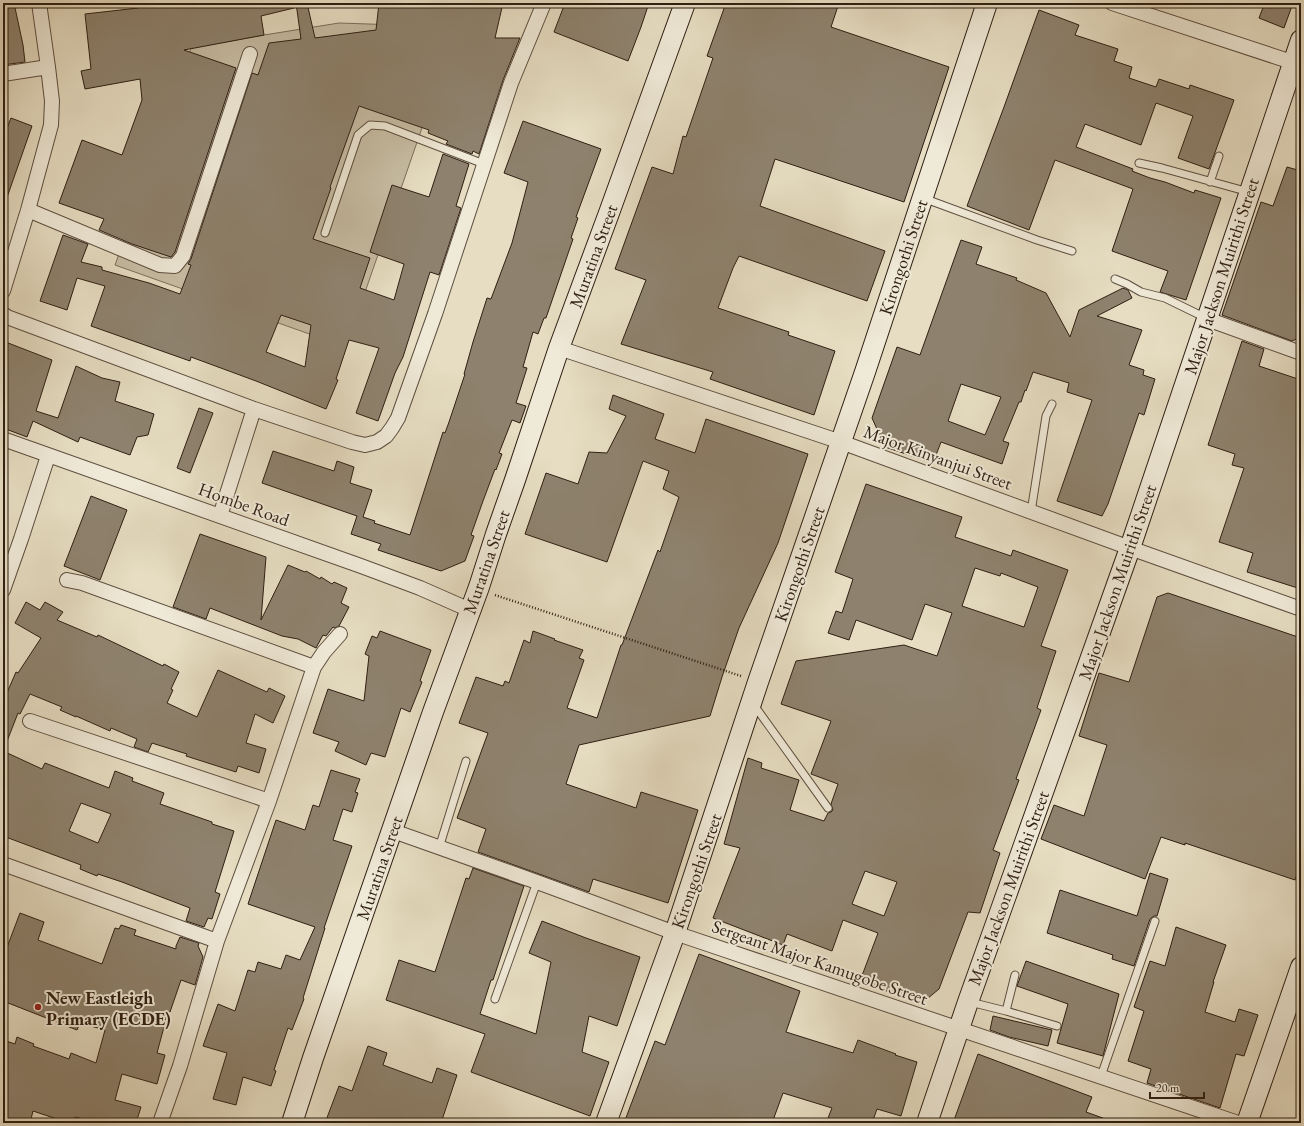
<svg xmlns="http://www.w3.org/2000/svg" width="1304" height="1126" viewBox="0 0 1304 1126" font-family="'EB Garamond',serif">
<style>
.green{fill:#c7bda4;stroke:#7b6e5c}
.building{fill:#8e826e;stroke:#2f1f13;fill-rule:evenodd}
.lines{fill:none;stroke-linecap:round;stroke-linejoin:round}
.lane-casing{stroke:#5d4e3f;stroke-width:9}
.street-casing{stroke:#5d4e3f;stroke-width:16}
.secondary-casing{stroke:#2f1f13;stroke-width:22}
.path{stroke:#2f1f13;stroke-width:2.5;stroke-dasharray:1 2;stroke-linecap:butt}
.lane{stroke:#efe9d7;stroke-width:7}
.street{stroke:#efe9d7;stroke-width:14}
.secondary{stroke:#efe9d7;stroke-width:20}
.poi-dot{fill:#8f2418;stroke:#efe9d7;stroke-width:1.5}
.labels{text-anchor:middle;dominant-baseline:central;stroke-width:4;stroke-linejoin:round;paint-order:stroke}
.street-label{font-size:18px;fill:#2f1f13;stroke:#efe9d7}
.poi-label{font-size:18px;font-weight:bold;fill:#2f1f13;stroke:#efe9d7;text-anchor:start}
</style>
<rect width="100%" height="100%" fill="#e6ddc2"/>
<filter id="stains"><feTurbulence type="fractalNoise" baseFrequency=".005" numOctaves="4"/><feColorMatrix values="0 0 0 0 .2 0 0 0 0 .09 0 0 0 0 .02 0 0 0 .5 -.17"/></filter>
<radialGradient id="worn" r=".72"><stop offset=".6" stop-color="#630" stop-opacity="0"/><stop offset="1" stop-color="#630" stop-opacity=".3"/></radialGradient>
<!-- green -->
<path class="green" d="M 339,23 L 457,27 L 346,347 L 115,265 L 152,163 L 191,48 L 264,35 Z"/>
<!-- building -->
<path class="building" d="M 3,3 L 14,3 L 23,45 L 25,62 L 3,65 Z
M 147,3 L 293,3 L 294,8 L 261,16 L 264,35 L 184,50 L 236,68 L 175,252 L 171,257 L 132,244 L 99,230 L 104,219 L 59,203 L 82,140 L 122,155 L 142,100 L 140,79 L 85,89 L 81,71 L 91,69 L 85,14 L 138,8 Z
M 296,3 L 307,3 L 315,38 L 376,30 L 379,3 L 503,3 L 495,38 L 520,38 L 503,80 L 479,154 L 473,151 L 472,154 L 446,144 L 448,141 L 428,133 L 429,130 L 359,106 L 330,187 L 331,188 L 313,239 L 370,258 L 360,288 L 394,300 L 404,264 L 370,252 L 392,185 L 429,197 L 443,154 L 469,164 L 456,206 L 461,208 L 439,275 L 430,272 L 403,357 L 395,373 L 378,421 L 356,413 L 379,348 L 349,340 L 336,379 L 338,380 L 326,409 L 256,381 L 191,357 L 190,361 L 91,326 L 105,286 L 77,278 L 67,310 L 40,301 L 63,235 L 88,244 L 81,262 L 102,267 L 102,270 L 149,283 L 180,294 L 191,265 L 188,264 L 191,259 L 252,73 L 258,75 L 269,43 L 301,39 ZM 281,315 L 311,325 L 305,367 L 266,352 Z
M 565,3 L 649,3 L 641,27 L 628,61 L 554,32 Z
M 726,3 L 839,3 L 831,27 L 949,67 L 904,202 L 775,159 L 760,206 L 885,251 L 867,301 L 739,256 L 733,268 L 718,308 L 789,332 L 788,335 L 835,351 L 814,415 L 710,379 L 713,372 L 621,344 L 646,280 L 615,269 L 652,167 L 673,174 L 683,136 L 686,137 L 713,58 L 707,56 Z
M 1274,3 L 1293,3 L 1284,28 L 1259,18 L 1264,5 L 1272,8 Z
M 1039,10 L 1079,25 L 1075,35 L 1118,49 L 1114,61 L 1132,67 L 1129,78 L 1156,87 L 1159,79 L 1189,89 L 1190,85 L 1234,100 L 1209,169 L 1178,158 L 1193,116 L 1156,103 L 1141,145 L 1085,124 L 1076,147 L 1133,169 L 1132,171 L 1150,178 L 1165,182 L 1194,193 L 1195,190 L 1221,198 L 1186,300 L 1160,292 L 1168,271 L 1112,251 L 1133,189 L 1055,160 L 1029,230 L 967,206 L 1004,107 Z
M 11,118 L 32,126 L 5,203 L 3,202 L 3,138 Z
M 523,121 L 601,149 L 576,217 L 578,218 L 571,238 L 573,239 L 546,318 L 544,318 L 538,334 L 533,332 L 523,367 L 527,368 L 516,403 L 526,406 L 520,423 L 512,420 L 499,453 L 502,454 L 496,470 L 495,469 L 483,501 L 471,535 L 474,536 L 465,561 L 441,571 L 378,550 L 381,544 L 351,534 L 357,516 L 262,483 L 273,451 L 334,471 L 337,461 L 354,467 L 350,483 L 372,490 L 363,517 L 375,521 L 374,523 L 410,535 L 443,432 L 445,433 L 449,422 L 465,374 L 464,374 L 473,342 L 487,298 L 491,299 L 512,243 L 528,182 L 504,173 Z
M 1287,167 L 1301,171 L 1301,337 L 1292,341 L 1222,315 L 1261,202 L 1273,206 Z
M 961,240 L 982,247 L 976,264 L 1017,278 L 1016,280 L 1046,293 L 1070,337 L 1079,310 L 1123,288 L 1128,290 L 1132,298 L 1097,316 L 1142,330 L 1129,365 L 1144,370 L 1143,375 L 1155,379 L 1144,415 L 1139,413 L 1108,504 L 1102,516 L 1057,501 L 1092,400 L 1067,392 L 1069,383 L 1033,372 L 1026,391 L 1025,390 L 1021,402 L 1019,402 L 1003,441 L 1009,443 L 1002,464 L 941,442 L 933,463 L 885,447 L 872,418 L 897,347 L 920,355 ZM 961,384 L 1001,397 L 985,435 L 948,421 Z
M 3,341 L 52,360 L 36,411 L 58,418 L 76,366 L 102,378 L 120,382 L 115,401 L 154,414 L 148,435 L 137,437 L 130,455 L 80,437 L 78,442 L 33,421 L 27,437 L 3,428 Z
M 1242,341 L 1264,349 L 1259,366 L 1301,380 L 1301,589 L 1247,572 L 1253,553 L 1219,542 L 1244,468 L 1232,465 L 1235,454 L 1208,445 Z
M 613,395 L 664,414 L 655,439 L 695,453 L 706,419 L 808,454 L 778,543 L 739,628 L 722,677 L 710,716 L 579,745 L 566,784 L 636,808 L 641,792 L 698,810 L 668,903 L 593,879 L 589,892 L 478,852 L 486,829 L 457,818 L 488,733 L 459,723 L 476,677 L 503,686 L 505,681 L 509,683 L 524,640 L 530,643 L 533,631 L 555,639 L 554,640 L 583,650 L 579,658 L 584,660 L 567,708 L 597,718 L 621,645 L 622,645 L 658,550 L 660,552 L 679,497 L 663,489 L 669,471 L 643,461 L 607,562 L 525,534 L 546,473 L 578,484 L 589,452 L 607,453 L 626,416 L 609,409 Z
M 199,408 L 213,413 L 190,473 L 177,468 Z
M 866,484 L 962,517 L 955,537 L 1011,556 L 1013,550 L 1068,570 L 1041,646 L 1056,651 L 1037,708 L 1041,710 L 1016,779 L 1019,780 L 993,850 L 1000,853 L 980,913 L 968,912 L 939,989 L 921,1004 L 860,981 L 878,933 L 843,920 L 832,951 L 787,934 L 783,945 L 713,918 L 740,848 L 724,844 L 748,758 L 762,763 L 761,768 L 799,780 L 790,810 L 824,821 L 828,813 L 831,812 L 833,810 L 831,804 L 838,784 L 811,774 L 831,721 L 781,704 L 796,661 L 904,645 L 937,656 L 952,613 L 925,604 L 912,640 L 856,620 L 849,640 L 828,633 L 836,611 L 842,613 L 853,579 L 835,572 ZM 975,568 L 1000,576 L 1001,573 L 1038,587 L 1024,627 L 962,606 ZM 865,871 L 897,882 L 884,916 L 852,904 Z
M 91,496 L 127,510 L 100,580 L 64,566 Z
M 200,534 L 266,557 L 261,620 L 288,565 L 305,572 L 306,571 L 320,579 L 321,577 L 332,584 L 334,582 L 347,588 L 341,603 L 349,607 L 339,626 L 335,628 L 333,627 L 326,636 L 323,635 L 316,648 L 298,639 L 282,636 L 210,608 L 206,619 L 173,607 Z
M 1168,593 L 1301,638 L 1301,863 L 1295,880 L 1185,843 L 1185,845 L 1161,837 L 1145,879 L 1041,839 L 1054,805 L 1084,816 L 1107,745 L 1079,736 L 1099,673 L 1129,682 L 1157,597 Z
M 26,602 L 40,610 L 45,602 L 63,612 L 57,620 L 97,637 L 98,635 L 163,666 L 164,664 L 179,672 L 171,689 L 173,690 L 167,703 L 197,717 L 218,670 L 267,692 L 269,688 L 285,696 L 273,723 L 255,714 L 246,743 L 266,749 L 259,773 L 238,766 L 236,772 L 186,756 L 187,754 L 155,744 L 152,743 L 148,752 L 134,747 L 137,739 L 111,728 L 110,731 L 76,716 L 76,717 L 60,710 L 62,707 L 30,694 L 20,714 L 18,713 L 4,749 L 3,749 L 3,702 L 16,672 L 18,673 L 41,638 L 15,623 Z
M 380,631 L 431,650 L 420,681 L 422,682 L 410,712 L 401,708 L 385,757 L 371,753 L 366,765 L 335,751 L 339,742 L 313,733 L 328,689 L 364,701 L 369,656 L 365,654 L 372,636 L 377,638 Z
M 3,751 L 42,769 L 45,763 L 109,788 L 115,771 L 133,778 L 132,781 L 164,793 L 160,804 L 212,822 L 212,824 L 234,831 L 215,892 L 220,894 L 212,919 L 208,918 L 204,927 L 186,921 L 190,908 L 122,882 L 98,874 L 97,876 L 80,869 L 81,865 L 3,836 ZM 81,803 L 111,814 L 98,843 L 69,831 Z
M 331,770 L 360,779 L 355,792 L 358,793 L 352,812 L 343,809 L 333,840 L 352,846 L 324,928 L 325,928 L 303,998 L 304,999 L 292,1030 L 288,1028 L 274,1070 L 276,1071 L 271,1086 L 243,1077 L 236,1105 L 213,1099 L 227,1053 L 203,1046 L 218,1004 L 235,1011 L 248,970 L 255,972 L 258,962 L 281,969 L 286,955 L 300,960 L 315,927 L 248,904 L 276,820 L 305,830 L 313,805 L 319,807 Z
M 473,868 L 524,886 L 493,980 L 491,980 L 480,1014 L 536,1034 L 551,962 L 529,953 L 542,921 L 586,938 L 640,957 L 617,1026 L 589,1016 L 582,1052 L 609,1062 L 590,1116 L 471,1072 L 485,1034 L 386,1000 L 399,960 L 435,972 L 466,878 L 469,879 Z
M 1150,873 L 1168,879 L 1157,916 L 1154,916 L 1150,919 L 1134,966 L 1112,959 L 1113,955 L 1047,933 L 1060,890 L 1137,916 Z
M 20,913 L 44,922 L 38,940 L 102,964 L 115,928 L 119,929 L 121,925 L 136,930 L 134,935 L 176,949 L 176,946 L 180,937 L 199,943 L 198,946 L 203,957 L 195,985 L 181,980 L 170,1012 L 168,1012 L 157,1053 L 165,1055 L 157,1084 L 122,1074 L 115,1100 L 141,1107 L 136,1123 L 101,1123 L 75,1117 L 73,1123 L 69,1123 L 33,1111 L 30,1123 L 20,1123 L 3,1117 L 3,1040 L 15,1044 L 17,1037 L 34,1044 L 33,1046 L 69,1059 L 71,1053 L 96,1063 L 105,1030 L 80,1023 L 77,1030 L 3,1001 L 3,958 Z
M 1176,927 L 1226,945 L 1213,982 L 1214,982 L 1205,1012 L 1235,1022 L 1239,1009 L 1258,1015 L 1244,1056 L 1236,1054 L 1220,1108 L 1147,1083 L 1151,1069 L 1128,1061 L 1144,1011 L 1134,1007 L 1150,961 L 1165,966 Z
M 699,954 L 800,991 L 786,1032 L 853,1053 L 858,1040 L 896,1054 L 895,1055 L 917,1062 L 901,1116 L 877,1109 L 872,1123 L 826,1123 L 832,1108 L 783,1093 L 772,1123 L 624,1123 L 655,1041 L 665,1045 Z
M 1026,961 L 1119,994 L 1103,1056 L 1057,1043 L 1068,1004 L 1017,986 Z
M 993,1016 L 1052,1030 L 1048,1046 L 1009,1037 L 990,1030 Z
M 368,1046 L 387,1053 L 383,1065 L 432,1083 L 437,1068 L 457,1075 L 441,1123 L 325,1123 L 339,1086 L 352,1091 Z
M 978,1054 L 1092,1097 L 1086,1112 L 1111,1121 L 1111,1123 L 953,1123 Z"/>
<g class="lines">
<!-- lane casing -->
<g class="lane-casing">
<path id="lane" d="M 1139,163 L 1162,168 L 1249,192
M 1210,182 L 1219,156
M 923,198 L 1037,240 L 1072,251
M 325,233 L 358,135 L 370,125 L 385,126 L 484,164
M 1115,279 L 1127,284 L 1141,292 L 1165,298 L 1206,318
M 1031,512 L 1046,416 L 1052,404
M 754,705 L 828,808
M 439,848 L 466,761
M 495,999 L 537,882
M 970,1002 L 1006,1011 L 1057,1026
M 1006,1011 L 1015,975
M 1101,1076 L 1155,921"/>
</g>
<!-- street casing -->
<g class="street-casing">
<path id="street" d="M 1112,3 L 1301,65
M 3,74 L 48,67
M 28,210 L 160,265 L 175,266 L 183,256 L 250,54
M 3,291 L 28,210 L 51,125 L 52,101 L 48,67 L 39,3
M 3,314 L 7,317 L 254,409 L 352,442 L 365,445 L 377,442 L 386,436 L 392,428 L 398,418 L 435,314 L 511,83 L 544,3
M 1207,319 L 1301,353
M 559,348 L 841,442 L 1130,548 L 1301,609
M 3,439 L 361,566 L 420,588 L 470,610
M 220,516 L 254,409
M 67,580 L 82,583 L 314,667
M 3,590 L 21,539 L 48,456
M 30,721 L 269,801
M 393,831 L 537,882 L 675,933 L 1238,1123
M 3,864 L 217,941
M 160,1123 L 180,1066 L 217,941 L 269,801 L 314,667 L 324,652 L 340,634"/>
</g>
<!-- secondary casing -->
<g class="secondary-casing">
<path id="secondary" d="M 292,1123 L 313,1058 L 433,712 L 479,587 L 496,534 L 515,480 L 559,348 L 609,213 L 685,3
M 606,1123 L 675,933 L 758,682 L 865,372 L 987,3
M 927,1123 L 968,1002 L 1130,548 L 1301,40
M 1247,1123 L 1301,967"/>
</g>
<!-- path -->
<path class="path" d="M 495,595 L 741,676"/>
<!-- lane -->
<use href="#lane" class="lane"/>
<!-- street -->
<use href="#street" class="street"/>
<!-- secondary -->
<use href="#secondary" class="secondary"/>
</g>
<!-- markers -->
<circle class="poi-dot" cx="38" cy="1007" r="4"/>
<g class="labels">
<!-- street labels -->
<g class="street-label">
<text transform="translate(593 256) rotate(-70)">Muratina Street</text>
<text transform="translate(903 257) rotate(-72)">Kirongothi Street</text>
<text transform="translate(1221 276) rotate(-72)">Major Jackson Muirithi Street</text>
<text transform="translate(938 457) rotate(20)">Major Kinyanjui Street</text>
<text transform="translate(244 504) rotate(20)">Hombe Road</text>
<text transform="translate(486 562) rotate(-71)">Muratina Street</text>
<text transform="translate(799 564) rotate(-71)">Kirongothi Street</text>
<text transform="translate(1117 582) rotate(-71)">Major Jackson Muirithi Street</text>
<text transform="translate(379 868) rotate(-71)">Muratina Street</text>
<text transform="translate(696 871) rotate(-71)">Kirongothi Street</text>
<text transform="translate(1008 888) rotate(-70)">Major Jackson Muirithi Street</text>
<text transform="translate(820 962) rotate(19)">Sergeant Major Kamugobe Street</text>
</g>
<!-- poi labels -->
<g class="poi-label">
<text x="46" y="997">New Eastleigh<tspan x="46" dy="21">Primary (ECDE)</tspan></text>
</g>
</g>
<!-- margin -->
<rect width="1304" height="1126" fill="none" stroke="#e6ddc2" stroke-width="16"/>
<rect x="4" y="4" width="1296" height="1118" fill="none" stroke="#2f1f13" stroke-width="2"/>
<rect x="8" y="8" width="1288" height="1110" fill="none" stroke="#2f1f13"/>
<!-- scale -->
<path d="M1150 1092v6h54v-6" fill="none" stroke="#2f1f13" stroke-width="2"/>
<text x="1156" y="1092" font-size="12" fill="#2f1f13" stroke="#efe9d7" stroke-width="3" paint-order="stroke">20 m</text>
<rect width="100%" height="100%" filter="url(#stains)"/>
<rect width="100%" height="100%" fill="url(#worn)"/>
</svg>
